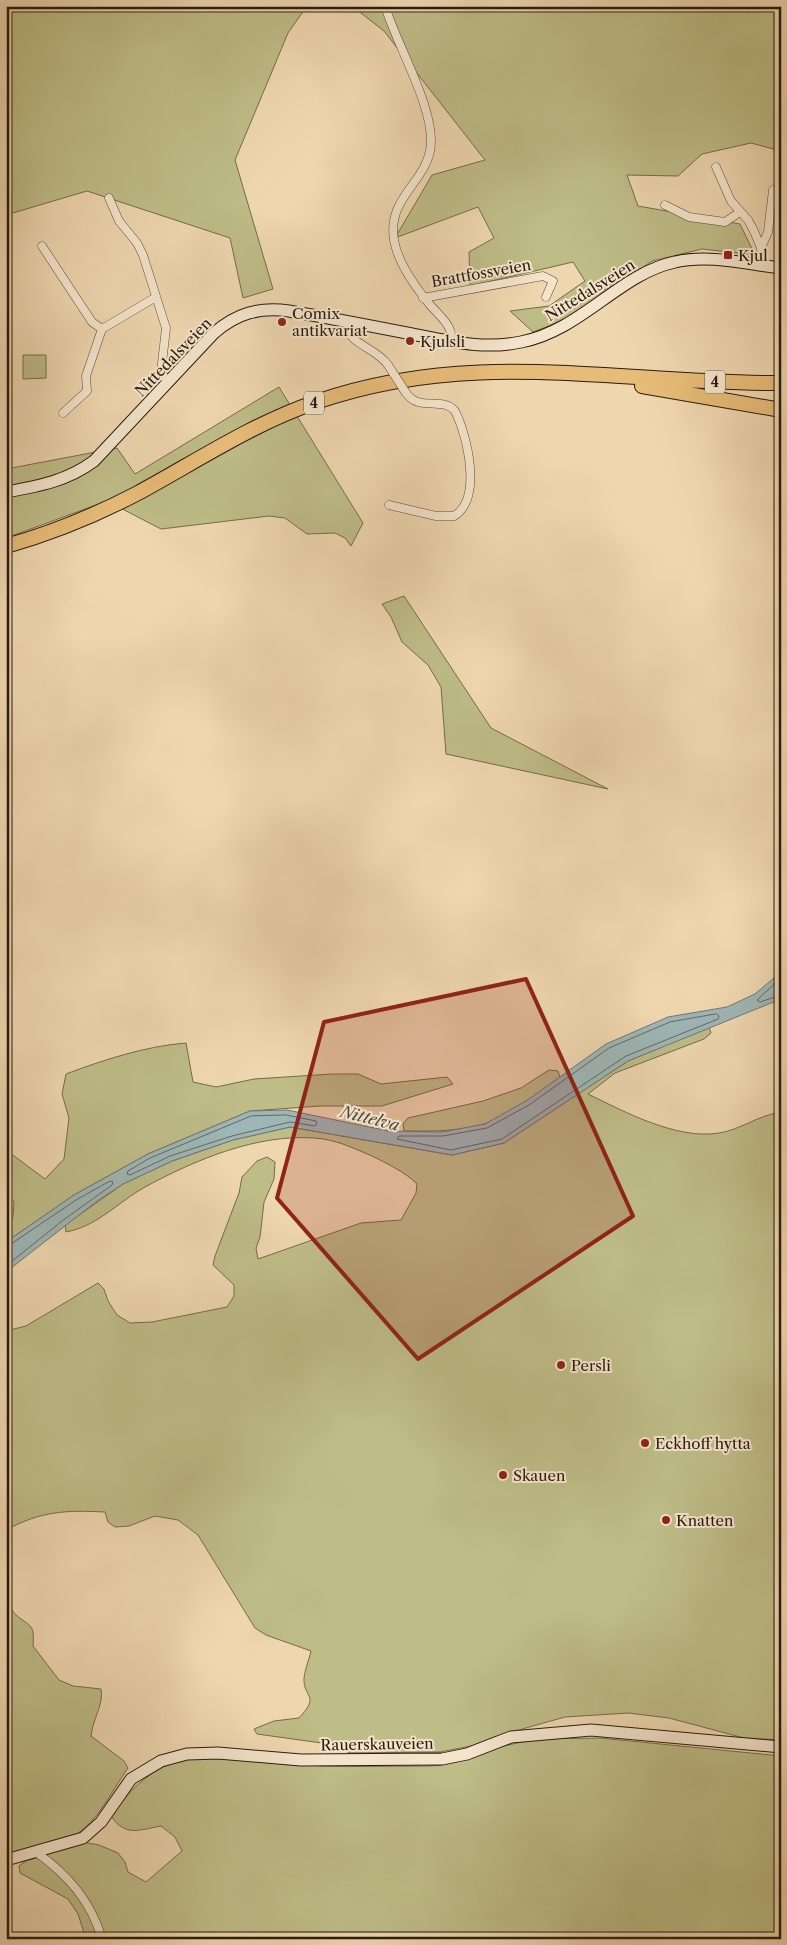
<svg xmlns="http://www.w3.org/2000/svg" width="787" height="1945" viewBox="0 0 787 1945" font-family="'Libre Caslon Text',serif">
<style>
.green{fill:#bebc87;stroke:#746c4a}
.water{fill:#9eb6b6;stroke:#6f7873}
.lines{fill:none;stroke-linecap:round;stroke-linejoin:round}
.shore{stroke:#646862;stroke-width:1}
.street-casing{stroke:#5a4a36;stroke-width:9}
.secondary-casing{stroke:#291b0e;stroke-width:13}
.highway-casing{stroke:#291b0e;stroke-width:16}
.street{stroke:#f4e4cb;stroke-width:8}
.secondary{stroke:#f4e4cb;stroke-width:11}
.highway{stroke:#e7bb78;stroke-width:14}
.street-bridge-casing{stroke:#5a4a36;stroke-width:9;stroke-linecap:butt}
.street-bridge{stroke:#f4e4cb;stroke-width:8}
.marked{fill:#8f2418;fill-opacity:0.2;stroke:#8f2418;stroke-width:4;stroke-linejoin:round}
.poi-dot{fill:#8f2418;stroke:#f4e4cb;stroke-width:2}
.labels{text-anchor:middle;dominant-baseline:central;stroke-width:4;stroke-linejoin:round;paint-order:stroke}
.shield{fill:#f4e4cb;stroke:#665747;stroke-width:1}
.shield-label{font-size:14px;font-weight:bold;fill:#291b0e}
.poi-label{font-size:15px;fill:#291b0e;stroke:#f4e4cb;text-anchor:start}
.street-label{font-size:15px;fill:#291b0e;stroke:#f4e4cb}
.water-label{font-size:16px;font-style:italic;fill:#4c4a40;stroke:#f4e4cb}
</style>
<rect width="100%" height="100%" fill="#eed6af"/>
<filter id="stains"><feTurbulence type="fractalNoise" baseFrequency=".004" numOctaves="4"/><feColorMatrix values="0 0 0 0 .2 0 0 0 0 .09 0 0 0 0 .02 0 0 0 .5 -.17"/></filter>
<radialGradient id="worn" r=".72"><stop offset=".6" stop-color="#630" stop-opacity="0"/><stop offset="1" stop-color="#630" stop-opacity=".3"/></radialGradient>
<!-- green -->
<path class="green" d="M 6,6 L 307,6 L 288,33 L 235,160 L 273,289 L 243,298 L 230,238 L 87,191 L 6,215 Z
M 352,6 L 781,6 L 781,22 L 775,27 L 781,37 L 781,151 L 751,143 L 702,154 L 678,176 L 627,175 L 638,206 L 740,224 L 755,255 L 702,249 L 652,261 L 562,321 L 533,332 L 510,311 L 549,306 L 585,281 L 573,262 L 470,286 L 469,252 L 494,238 L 478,207 L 395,238 L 432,175 L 485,160 L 384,31 Z
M 23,355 L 46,355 L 46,378 L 23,379 Z
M 279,387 L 363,523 L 351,546 L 345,538 L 335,533 L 307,534 L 285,518 L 269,516 L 161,529 L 107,501 L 6,538 L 6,469 L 117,448 L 135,474 Z
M 404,596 L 491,728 L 608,789 L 446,754 L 441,687 L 428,665 L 402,642 L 391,617 L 382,604 Z
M 709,1027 L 711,1033 L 704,1039 L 615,1073 L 588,1094 C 625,1112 677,1140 719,1133 C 740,1130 759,1115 781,1112 L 781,1740 L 744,1738 L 669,1718 L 628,1713 L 565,1717 L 494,1737 L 471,1746 L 440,1752 L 350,1753 L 329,1744 L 257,1734 L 254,1729 L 274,1721 L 299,1718 C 321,1695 303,1698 304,1678 C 305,1669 309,1660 311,1651 L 266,1635 L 255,1628 L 198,1535 L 178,1520 L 155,1516 L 129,1526 L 115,1527 L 108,1522 L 105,1512 C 66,1510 41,1511 6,1530 L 6,1331 L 26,1326 L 98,1283 L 104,1289 L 108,1301 L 117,1315 L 130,1323 L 152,1322 L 227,1307 L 234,1296 L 234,1285 L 213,1265 L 215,1256 L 239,1193 L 242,1177 L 257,1161 L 267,1157 L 275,1162 L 274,1179 L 264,1202 L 260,1237 L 256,1248 L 258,1259 L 361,1223 L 401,1220 L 416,1193 L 417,1184 C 405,1172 388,1164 372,1156 C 353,1148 335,1139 314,1138 C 256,1134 195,1160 145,1187 C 118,1202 98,1226 66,1232 L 65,1225 L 123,1184 L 172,1161 L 233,1140 L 290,1127 L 452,1155 L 504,1143 L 628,1061 Z
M 186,1043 L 193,1082 L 216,1087 L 254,1079 L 332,1074 L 358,1074 L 381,1084 L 447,1077 L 453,1084 L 382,1106 L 320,1106 L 250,1111 L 148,1154 L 74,1195 L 6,1242 L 6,1227 L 13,1217 L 14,1202 L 6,1188 L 6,1150 L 45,1179 L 64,1159 L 69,1118 L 62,1094 L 66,1074 C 103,1060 146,1046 186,1043 Z
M 549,1070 L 558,1071 L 560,1077 C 538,1093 510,1116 484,1124 C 458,1132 431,1131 404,1131 L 403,1124 L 408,1118 L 483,1101 L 521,1088 Z
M 6,1600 C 9,1604 12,1611 15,1614 C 29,1627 35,1622 33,1646 L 59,1680 L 73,1686 L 101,1689 C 104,1704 93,1718 91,1736 L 124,1761 L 128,1768 C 110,1793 96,1827 66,1840 C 48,1848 25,1850 6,1855 Z
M 600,1738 L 781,1756 L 781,1939 L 86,1939 L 78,1914 L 68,1899 L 20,1873 L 19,1866 L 26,1861 L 83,1842 L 99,1845 L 118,1853 L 125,1862 L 128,1872 L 146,1882 L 182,1851 L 175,1837 L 161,1826 C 139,1830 125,1837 111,1816 C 131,1788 153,1766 187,1759 C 229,1750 281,1764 323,1766 C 358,1767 394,1766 429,1766 C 461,1765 486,1749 517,1743 C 543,1737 573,1739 600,1738 Z"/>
<!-- water -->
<path class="water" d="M 781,972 L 781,999 L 628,1061 L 504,1143 L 452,1155 L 290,1127 L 233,1140 L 172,1161 L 123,1184 L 97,1201 L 6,1272 L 6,1242 L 74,1195 L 148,1154 L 250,1111 L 287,1110 L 389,1131 L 442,1132 L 485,1124 L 526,1101 L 606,1044 L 668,1017 L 727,1007 L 755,994 Z"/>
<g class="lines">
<!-- shore -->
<path class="shore" d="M 781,978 L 757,1000 L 760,1002 L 781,995
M 717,1014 L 719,1016 L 718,1019 L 626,1056 L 502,1139 L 451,1150 L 397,1139 L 399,1136 L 443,1136 L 487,1128 L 529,1105 L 609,1048 L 670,1022 Z
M 286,1115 L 316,1121 L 317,1124 L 315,1126 L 290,1122 L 232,1136 L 170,1156 L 130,1175 L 127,1174 L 128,1171 L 150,1158 L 251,1116 Z
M 6,1245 L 11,1244 L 76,1200 L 110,1181 L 113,1182 L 112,1185 L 62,1221 L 6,1266"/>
<!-- street casing -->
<g class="street-casing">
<path id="street" d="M 385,6 C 396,44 438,113 430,151 C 424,183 387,199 394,240 C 398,264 416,288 431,306 C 437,313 447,321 450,330 C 452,333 451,337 450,341
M 716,167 L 731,201 L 748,220 L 754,231 L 761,248 L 763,266
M 109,198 L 119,221 L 137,243 L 143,255 L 166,328 L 161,372 L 168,383
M 665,205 L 689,217 L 725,222 L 740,212
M 42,246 L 92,322 L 102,329
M 761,248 L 768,232 L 773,190
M 423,298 L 543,276 L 553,281 L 546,297
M 348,322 C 344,344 375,346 388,365
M 63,413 L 87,391 L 86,376 L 102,329 L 156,297
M 389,505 L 436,516 L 454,516 C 483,499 467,435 455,411 C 442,396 419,412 406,393
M 36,1852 C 68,1875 91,1901 102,1939"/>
</g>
<!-- secondary casing -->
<g class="secondary-casing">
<path id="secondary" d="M 6,492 C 39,486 67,481 94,461 L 214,333 C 237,313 259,307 289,311 C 330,318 371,326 412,334 C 448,341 484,350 521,342 C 582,330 619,274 675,262 C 708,254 747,264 781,268
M 6,1860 L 83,1838 L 101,1822 L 131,1779 L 161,1761 L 187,1754 L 218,1753 L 301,1760 L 442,1759 L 467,1754 L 511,1737 L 591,1730 L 781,1747"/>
</g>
<!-- highway casing -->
<g class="highway-casing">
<path id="highway" d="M 642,386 L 781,410
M 6,546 C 52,533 96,515 138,493 C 197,461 252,424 316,402 C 474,347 620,384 781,383"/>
</g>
<!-- street -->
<use href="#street" class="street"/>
<!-- secondary -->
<use href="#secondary" class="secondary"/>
<!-- highway -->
<use href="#highway" class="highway"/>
<!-- street-bridge casing -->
<g class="street-bridge-casing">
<path id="street-bridge" d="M 388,365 L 406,393"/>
</g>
<!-- street-bridge -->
<use href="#street-bridge" class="street-bridge"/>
</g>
<!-- marked area -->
<path class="marked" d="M 526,979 L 633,1216 L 418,1359 L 277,1198 L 324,1022 Z"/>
<!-- markers -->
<g class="poi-dot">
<rect x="723" y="250" width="10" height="10" rx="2.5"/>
<circle cx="282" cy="322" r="5"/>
<circle cx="410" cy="341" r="5"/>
<circle cx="561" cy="1365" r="5"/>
<circle cx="645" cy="1443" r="5"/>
<circle cx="503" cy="1475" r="5"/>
<circle cx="666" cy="1520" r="5"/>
</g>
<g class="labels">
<!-- shield labels -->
<g class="shield">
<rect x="705" y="370.5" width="20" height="23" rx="4"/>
<rect x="304" y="391.5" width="20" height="23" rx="4"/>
</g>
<g class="shield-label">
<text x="715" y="382">4</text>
<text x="314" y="403">4</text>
</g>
<!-- poi labels -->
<g class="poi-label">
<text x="738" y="255">Kjul</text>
<text x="292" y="313">Comix<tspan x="292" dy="17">antikvariat</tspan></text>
<text x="420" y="341">Kjulsli</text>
<text x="571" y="1365">Persli</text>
<text x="655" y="1443">Eckhoff hytta</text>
<text x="513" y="1475">Skauen</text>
<text x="676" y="1520">Knatten</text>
</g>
<!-- street labels -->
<g class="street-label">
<text transform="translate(481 273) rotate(-10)">Brattfossveien</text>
<text transform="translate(590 290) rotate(-32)">Nittedalsveien</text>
<text transform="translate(173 357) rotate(-46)">Nittedalsveien</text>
<text transform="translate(377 1744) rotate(-1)">Rauerskauveien</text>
</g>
<!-- water labels -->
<g class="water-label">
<text transform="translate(370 1118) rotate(14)">Nittelva</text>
</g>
</g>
<!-- margin -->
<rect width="787" height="1945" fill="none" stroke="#eed6af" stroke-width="25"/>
<rect x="8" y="8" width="772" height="1930" fill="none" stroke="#291b0e" stroke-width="2.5"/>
<rect x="12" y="12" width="762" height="1920" fill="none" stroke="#291b0e"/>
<rect width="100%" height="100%" filter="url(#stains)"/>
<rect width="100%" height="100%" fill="url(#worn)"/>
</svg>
